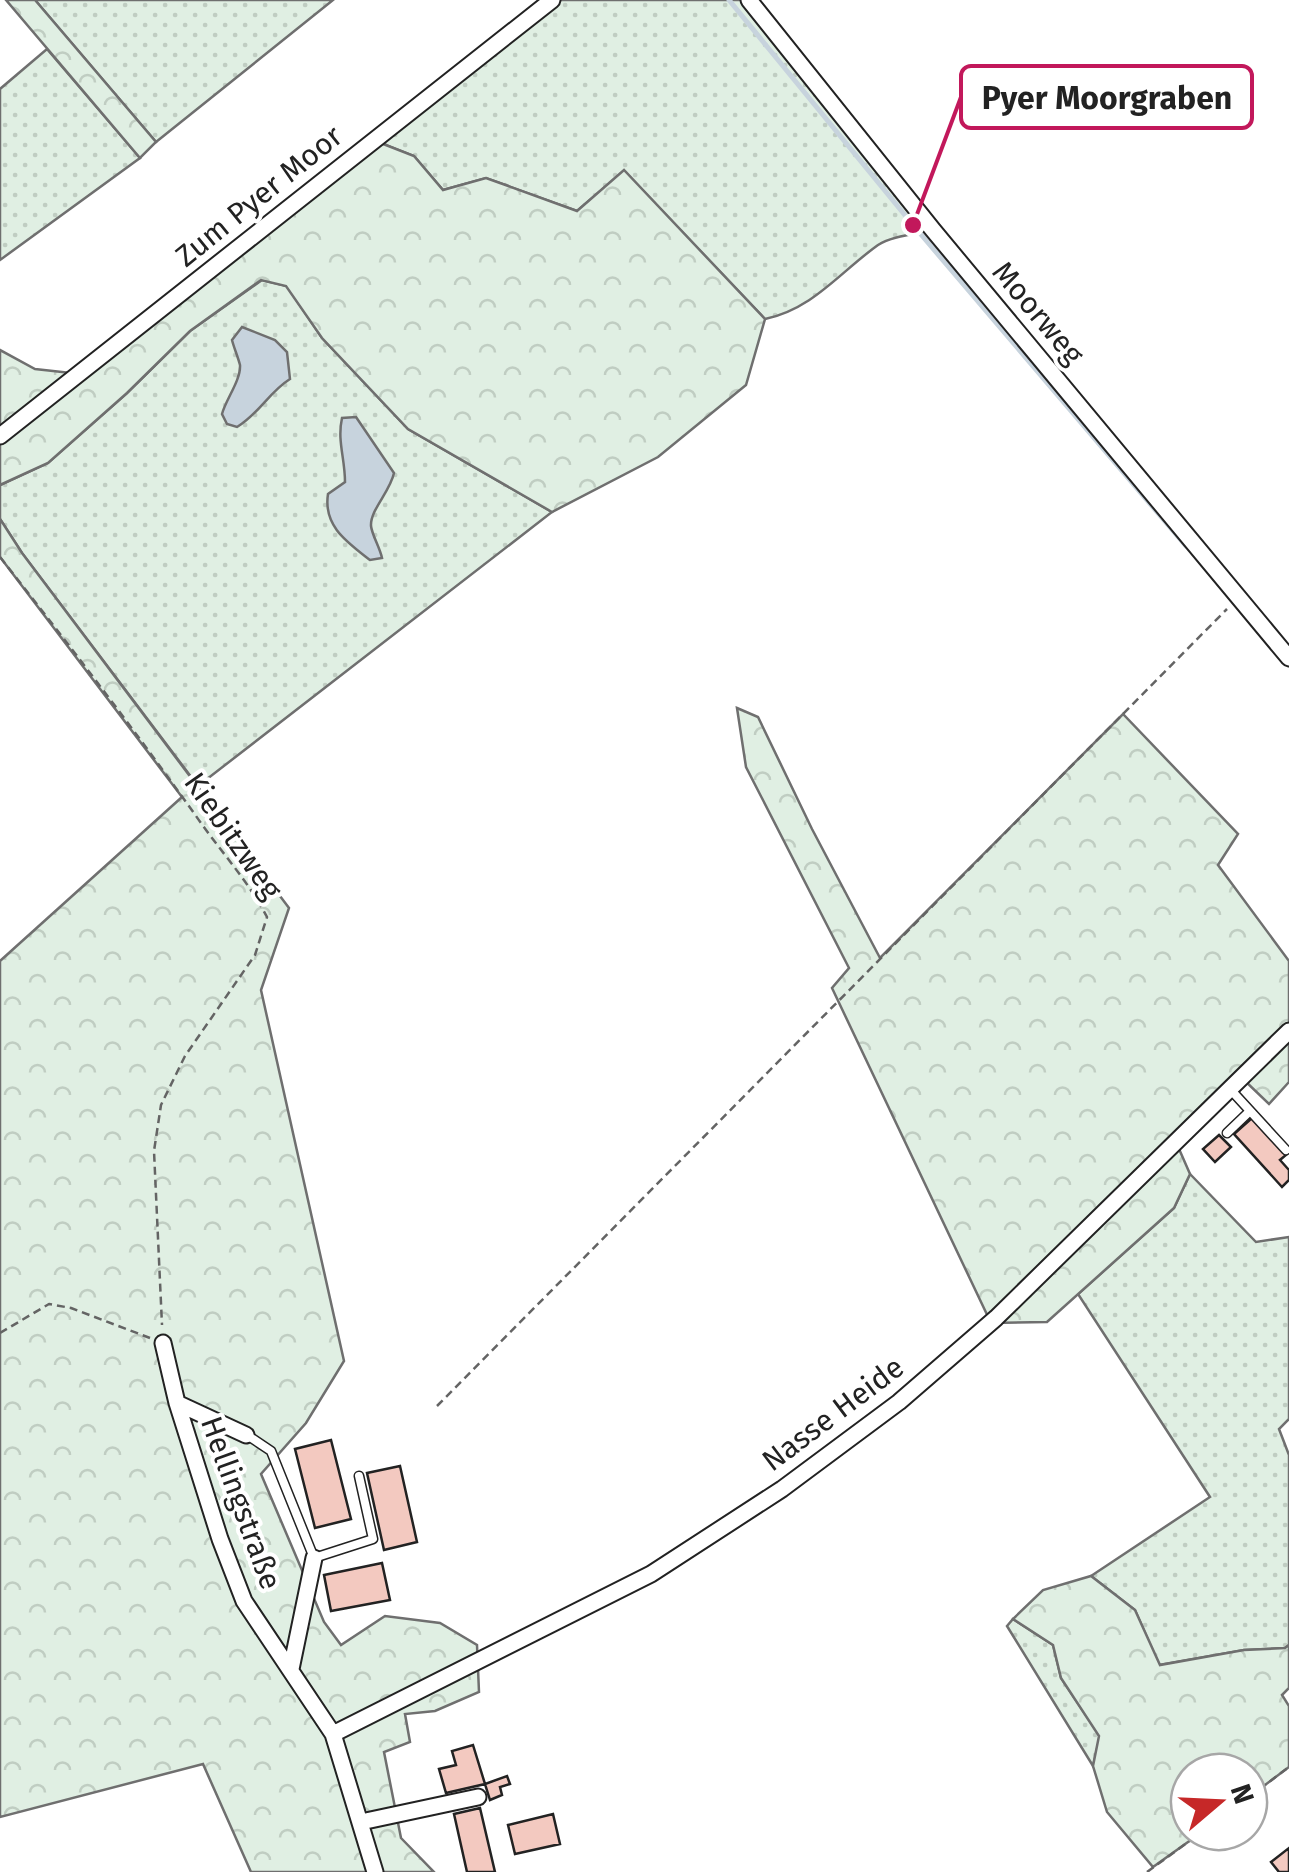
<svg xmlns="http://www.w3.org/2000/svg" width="1289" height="1872" viewBox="0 0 1289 1872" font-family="'Fira Sans',sans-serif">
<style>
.grass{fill:url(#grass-dots);stroke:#6f6f6f;stroke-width:2.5}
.forest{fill:url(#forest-crowns);stroke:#6f6f6f;stroke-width:2.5}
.water{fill:#c7d3dd;stroke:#6f6f6f;stroke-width:2.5}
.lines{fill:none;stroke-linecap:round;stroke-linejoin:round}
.stream{stroke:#c7d3dd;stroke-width:5}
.building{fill:#f3c9c0;stroke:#222;stroke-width:2.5}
.lane-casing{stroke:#222;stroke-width:11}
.street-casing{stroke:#222;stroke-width:19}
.path{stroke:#646464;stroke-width:2.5;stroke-dasharray:8 5;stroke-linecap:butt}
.lane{stroke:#fff;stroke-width:8}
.street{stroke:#fff;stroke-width:15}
.labels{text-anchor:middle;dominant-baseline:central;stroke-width:8;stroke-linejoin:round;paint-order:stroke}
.street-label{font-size:30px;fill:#222;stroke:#fff}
.leader{fill:none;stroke:#c2185b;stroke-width:4}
.callout-dot{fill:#c2185b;stroke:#fff;stroke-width:4}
.callout{fill:#fff;stroke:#c2185b;stroke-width:4}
.callout-label{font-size:32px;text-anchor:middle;font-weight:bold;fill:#222}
</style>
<defs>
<pattern id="grass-dots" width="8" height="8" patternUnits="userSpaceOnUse" patternTransform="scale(2.5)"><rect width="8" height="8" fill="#e0efe3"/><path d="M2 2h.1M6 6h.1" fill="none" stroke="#c0cdc2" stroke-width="1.8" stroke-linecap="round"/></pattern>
<pattern id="forest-crowns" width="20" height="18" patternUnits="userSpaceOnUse" patternTransform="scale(2.5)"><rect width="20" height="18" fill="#e0efe3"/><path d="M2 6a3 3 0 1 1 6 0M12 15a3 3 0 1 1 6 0" fill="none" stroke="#c0cdc2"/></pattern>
</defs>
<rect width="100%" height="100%" fill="#fff"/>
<!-- grass -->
<path class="grass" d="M 35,0 L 333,0 L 156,142 Z
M 552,0 L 749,0 L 933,230 C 916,234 892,236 878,245 C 840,272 813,309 765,319 L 624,171 L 577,211 L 486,178 L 443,190 L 414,156 L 373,140 Z
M 47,49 L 140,158 L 0,260 L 0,89 Z
M 262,280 L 287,286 L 322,338 L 408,429 L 552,512 L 198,786 L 22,553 L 0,519 L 0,485 L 48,463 L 127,393 L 190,331 Z
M 1190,1174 L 1256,1242 L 1289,1237 L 1289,1419 L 1279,1429 L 1289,1455 L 1289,1645 L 1285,1648 L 1244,1650 L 1159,1665 L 1135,1610 L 1091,1576 L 1210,1497 L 1078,1294 L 1174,1208 Z
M 1013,1619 L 1053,1645 L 1061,1678 L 1100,1736 L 1093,1766 L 1007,1626 Z"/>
<!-- forest -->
<path class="forest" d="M 6,0 L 35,0 L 156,142 L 140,158 Z
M 373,140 L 414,156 L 443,190 L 486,178 L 577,211 L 624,170 L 765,319 L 746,385 L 658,457 L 552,512 L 408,429 L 322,338 L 286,286 L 261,280 L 190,331 L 127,393 L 48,463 L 0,485 L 0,350 L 35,369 L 80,374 Z
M 0,519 L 22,553 L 289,908 L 261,990 L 344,1361 L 306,1423 L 261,1474 L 324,1622 L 341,1645 L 385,1616 L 440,1623 L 477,1645 L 479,1692 L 435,1711 L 405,1714 L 410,1742 L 384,1752 L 401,1838 L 434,1872 L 251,1872 L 203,1764 L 0,1817 L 0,961 L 182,797 L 0,557 Z
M 737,708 L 758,717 L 812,829 L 880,958 L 1123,714 L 1238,834 L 1218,865 L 1289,961 L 1289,1082 L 1269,1104 L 1242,1078 L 1176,1142 L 1190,1174 L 1174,1208 L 1047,1322 L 991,1323 L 832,988 L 849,968 L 746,767 Z
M 1091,1576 L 1135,1610 L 1160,1665 L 1244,1650 L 1285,1648 L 1289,1645 L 1289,1688 L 1282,1695 L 1289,1706 L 1289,1767 L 1249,1797 L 1249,1772 L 1189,1772 L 1189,1832 L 1202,1832 L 1153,1867 L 1107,1812 L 1093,1766 L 1099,1736 L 1061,1678 L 1053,1645 L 1013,1619 L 1043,1590 Z"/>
<!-- water -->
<path class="water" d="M 242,327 L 275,340 L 287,352 L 290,379 C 269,392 259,414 237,427 L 227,424 L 222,414 C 226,399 241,380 240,365 C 238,357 234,348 232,340 Z
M 356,417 L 394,473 C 390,492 370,510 371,526 C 372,535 380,548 382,558 L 370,560 C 347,542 323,526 328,494 L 345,482 C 345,458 337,441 342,418 Z"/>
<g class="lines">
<!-- stream -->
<path class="stream" d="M 729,0 L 913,225 L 1186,546"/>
</g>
<!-- building -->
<path class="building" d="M 1252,1118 L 1286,1155 L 1280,1160 L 1289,1170 L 1289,1180 L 1282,1187 L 1234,1134 Z
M 1219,1135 L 1231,1147 L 1215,1162 L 1203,1149 Z
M 331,1440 L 351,1519 L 315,1528 L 295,1449 Z
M 400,1466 L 417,1542 L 384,1550 L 367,1473 Z
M 382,1563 L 390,1600 L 331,1611 L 324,1575 Z
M 473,1745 L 485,1784 L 446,1793 L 439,1769 L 456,1765 L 452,1751 Z
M 507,1776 L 510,1784 L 500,1787 L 502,1795 L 490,1800 L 485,1784 Z
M 480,1808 L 495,1872 L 467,1872 L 454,1814 Z
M 553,1814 L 560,1844 L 515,1854 L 508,1825 Z
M 1289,1848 L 1289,1872 L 1279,1872 L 1271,1862 Z"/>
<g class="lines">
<!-- lane casing -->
<g class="lane-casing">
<path id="lane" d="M 1230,1089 L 1286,1150
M 1227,1133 L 1250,1111
M 247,1435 L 271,1451 L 314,1558 L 373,1539 L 359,1476"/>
</g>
<!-- street casing -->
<g class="street-casing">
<path id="street" d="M 749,0 L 933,230 L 1289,658
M 0,436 L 552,0
M 163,1343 L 177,1403 L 220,1539 L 244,1601 L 333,1734 L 375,1872
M 177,1403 L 246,1435
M 291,1669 L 314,1558
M 333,1734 L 651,1574 L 782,1489 L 899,1402 L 996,1318 L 1289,1031
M 361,1822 L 478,1797"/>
</g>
<!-- path -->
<path class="path" d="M 0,557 C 67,642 133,728 196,816 C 220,851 247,879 267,917 L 255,955 L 185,1056 L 161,1105 L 154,1151 L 162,1325
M 0,1333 L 49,1304 L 71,1308 L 150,1338
M 437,1406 L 1227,609
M 1249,1797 L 1289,1767
M 1147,1872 L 1202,1832"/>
<!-- lane -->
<use href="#lane" class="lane"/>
<!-- street -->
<use href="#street" class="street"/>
</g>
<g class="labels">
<!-- street labels -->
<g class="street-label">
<text transform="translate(259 196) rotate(-39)">Zum Pyer Moor</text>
<text transform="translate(1038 313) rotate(50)">Moorweg</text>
<text transform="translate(233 836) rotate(55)">Kiebitzweg</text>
<text transform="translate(833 1414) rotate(-37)">Nasse Heide</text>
<text transform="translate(241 1503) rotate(70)">Hellingstraße</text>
</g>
</g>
<!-- callouts -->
<path class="leader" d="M913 225L961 97"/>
<circle class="callout-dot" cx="913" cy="225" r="10"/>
<rect class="callout" x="961" y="66" width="291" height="62" rx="10"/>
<g class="callout-label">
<text x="1107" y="109">Pyer Moorgraben</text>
</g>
<!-- north arrow -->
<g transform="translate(1219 1802) rotate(71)"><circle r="48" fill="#ffffff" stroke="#a7a7a7" stroke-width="2.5"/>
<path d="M0-8L18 38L0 25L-18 38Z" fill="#c62828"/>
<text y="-15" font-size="28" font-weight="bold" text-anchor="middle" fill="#222222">N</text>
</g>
</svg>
